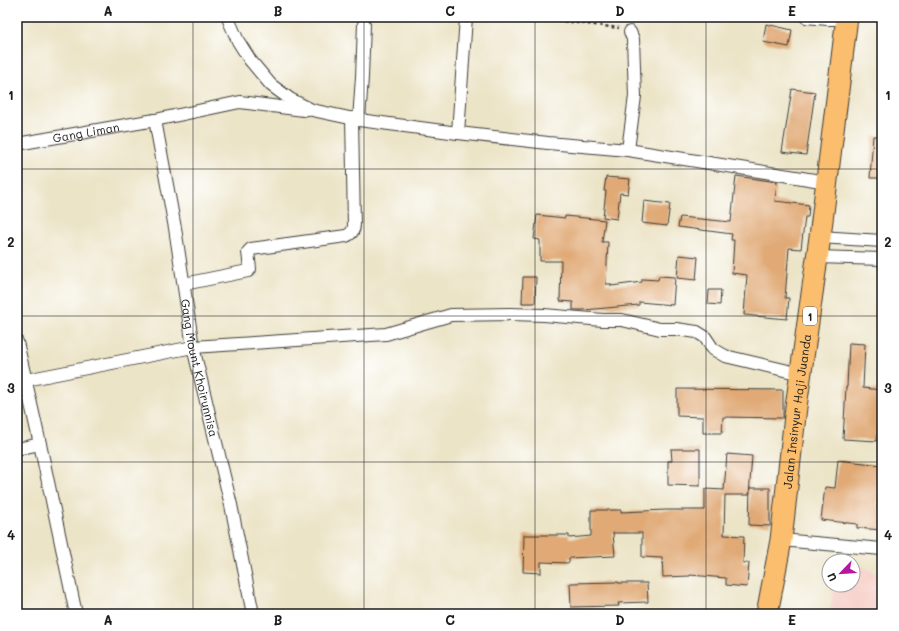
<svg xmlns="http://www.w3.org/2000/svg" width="899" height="631" viewBox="0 0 899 631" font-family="Mali,sans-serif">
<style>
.built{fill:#f7d0c9}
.building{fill:#e0a974}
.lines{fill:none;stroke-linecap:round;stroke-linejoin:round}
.street-casing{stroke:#3b3a36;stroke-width:14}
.highway-casing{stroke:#3b3a36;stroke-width:23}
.path{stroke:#3b3a36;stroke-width:2.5;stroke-dasharray:3 3;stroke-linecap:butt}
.street{stroke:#fff;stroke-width:12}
.highway{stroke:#fbbe6e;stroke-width:21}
.grid{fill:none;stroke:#1c1c1c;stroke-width:1;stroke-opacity:0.55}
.labels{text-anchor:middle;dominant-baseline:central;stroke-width:3;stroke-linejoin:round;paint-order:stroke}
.shield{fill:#fff;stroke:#606060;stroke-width:1}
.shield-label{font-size:11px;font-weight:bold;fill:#1c1c1c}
.street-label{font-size:12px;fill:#1c1c1c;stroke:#fff}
.neatline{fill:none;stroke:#1c1c1c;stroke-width:1.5}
.grid-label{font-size:13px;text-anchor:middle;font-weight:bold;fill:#1c1c1c}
</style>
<rect width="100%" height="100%" fill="#fff"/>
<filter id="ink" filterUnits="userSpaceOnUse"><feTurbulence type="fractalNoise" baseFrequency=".025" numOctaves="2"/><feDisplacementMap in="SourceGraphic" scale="8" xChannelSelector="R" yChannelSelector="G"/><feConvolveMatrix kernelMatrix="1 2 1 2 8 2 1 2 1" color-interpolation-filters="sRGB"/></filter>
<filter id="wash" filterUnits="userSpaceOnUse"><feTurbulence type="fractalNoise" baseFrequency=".012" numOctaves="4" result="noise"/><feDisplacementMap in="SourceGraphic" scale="16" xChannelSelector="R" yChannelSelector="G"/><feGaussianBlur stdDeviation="0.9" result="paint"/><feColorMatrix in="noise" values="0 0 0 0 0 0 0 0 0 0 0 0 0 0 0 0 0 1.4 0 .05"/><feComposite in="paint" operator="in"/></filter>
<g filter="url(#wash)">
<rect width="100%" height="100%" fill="#ece4c7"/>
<!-- built -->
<path class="built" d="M 841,554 L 882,577 L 882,614 L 829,614 L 835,585 L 853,585 L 853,561 L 840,561 Z"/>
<g id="blocks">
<!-- building -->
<path class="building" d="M 766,24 L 792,30 L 789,47 L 763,42 Z
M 792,89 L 815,92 L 806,155 L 782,152 Z
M 873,136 L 882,136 L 882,178 L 870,178 Z
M 736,176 L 777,182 L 775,201 L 809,205 L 808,217 L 805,217 L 801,249 L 789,248 L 785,298 L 789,298 L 787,319 L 744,315 L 747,275 L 732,273 L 734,240 L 731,240 L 732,234 L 678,227 L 680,217 L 731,222 Z
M 606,177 L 630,179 L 628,194 L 620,193 L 617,219 L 603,217 L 606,191 L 604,191 Z
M 644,201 L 670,204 L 667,226 L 642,223 Z
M 537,215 L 565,218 L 565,216 L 605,220 L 602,242 L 608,242 L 606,284 L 611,284 L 611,286 L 642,282 L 642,279 L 658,280 L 659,276 L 675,277 L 673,305 L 639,302 L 639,305 L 584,310 L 573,310 L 573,302 L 560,301 L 561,261 L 540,261 L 540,240 L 534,239 Z
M 679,255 L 698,257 L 696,280 L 677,278 Z
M 523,277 L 536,277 L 535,303 L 522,303 Z
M 709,290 L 721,290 L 720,305 L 708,304 Z
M 849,343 L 865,344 L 863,388 L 881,390 L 877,441 L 843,439 L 846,387 L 847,387 Z
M 677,389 L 783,390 L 783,418 L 723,417 L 722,433 L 703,433 L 703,417 L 677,416 Z
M 671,449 L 700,449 L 700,486 L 668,485 L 668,461 L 672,461 Z
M 727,454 L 752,456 L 749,495 L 725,495 L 724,535 L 744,536 L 743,563 L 749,563 L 747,587 L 726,585 L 726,578 L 690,575 L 690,576 L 663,577 L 662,558 L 642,557 L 642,533 L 613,533 L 615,556 L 569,558 L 569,563 L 541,562 L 541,573 L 523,572 L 524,535 L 569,535 L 569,538 L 591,536 L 591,510 L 621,510 L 621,512 L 666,510 L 705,510 L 705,489 L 724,490 Z
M 838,460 L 882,465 L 877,508 L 882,508 L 882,530 L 857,528 L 857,524 L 821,520 L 825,487 L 835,488 Z
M 750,488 L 770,488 L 770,526 L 749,525 Z
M 618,582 L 618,583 L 647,583 L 648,602 L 618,603 L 619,606 L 571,607 L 570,583 Z"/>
</g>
</g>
<g filter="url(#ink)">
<use href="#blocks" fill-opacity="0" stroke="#3b3a36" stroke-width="1"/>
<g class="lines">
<!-- street casing -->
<g class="street-casing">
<g id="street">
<path d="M 228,17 L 230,23 L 238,41 L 250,60 L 271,85 L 290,99 L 312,110 L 359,120 L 458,133 L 548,143 L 628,150 L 827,182"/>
<path d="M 806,17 L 828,19 L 846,19"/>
<path id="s1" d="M 155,120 L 175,228 L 193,347 L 231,505 L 253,614"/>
<path d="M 359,120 L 362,77 L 364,24"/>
<path d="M 458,133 L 466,17"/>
<path id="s2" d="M 17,144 L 155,120 L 240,102 L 304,110"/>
<path d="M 628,150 L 635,96 L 633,39 L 630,32"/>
<path d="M 820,237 L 882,241"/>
<path d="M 817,257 L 882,259"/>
<path d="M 184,284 L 248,271 L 250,269 L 248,252 L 251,249 L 346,236 C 351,234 354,231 354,225 L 352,118"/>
<path d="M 17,342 L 40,444 L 76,614"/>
<path d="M 26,380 L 193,347 L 386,334 L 451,315 L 510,314 L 544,315 L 603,320 L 622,320 L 660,329 L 676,329 L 697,332 L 705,337 L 713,349 L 725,356 L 801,374"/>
<path d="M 17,449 L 40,444"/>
<path d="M 781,540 L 882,549"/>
</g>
</g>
<!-- highway casing -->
<g class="highway-casing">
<g id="highway">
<path id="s3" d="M 767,614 L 781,540 L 796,407 L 820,237 L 847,17"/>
</g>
</g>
<!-- path -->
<path class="path" d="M 522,17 L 538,18 L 619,28"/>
<!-- street -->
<use href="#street" class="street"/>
<!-- highway -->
<use href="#highway" class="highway"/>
</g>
</g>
<!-- grid -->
<path class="grid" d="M 193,17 L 193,614M 364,17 L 364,614M 535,17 L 535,614M 706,17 L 706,614M 17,169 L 882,169M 17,316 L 882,316M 17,462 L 882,462"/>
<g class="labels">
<!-- shield labels -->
<rect class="shield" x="803" y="307" width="14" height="18" rx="3"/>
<g class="shield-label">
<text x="810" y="316">1</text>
</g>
<!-- street labels -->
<g class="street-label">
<text stroke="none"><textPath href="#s2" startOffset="70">Gang Liman</textPath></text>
<text stroke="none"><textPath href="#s1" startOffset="252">Gang Mount Khoirunnisa</textPath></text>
<text stroke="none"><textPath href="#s3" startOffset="205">Jalan Insinyur Haji Juanda</textPath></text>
</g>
</g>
<!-- margin -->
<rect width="899" height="631" fill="none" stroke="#fff" stroke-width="44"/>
<!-- north arrow -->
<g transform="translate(841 573) rotate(245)"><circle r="19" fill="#ffffff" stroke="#a4a4a4"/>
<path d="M0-3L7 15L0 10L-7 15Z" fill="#b5179e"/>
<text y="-6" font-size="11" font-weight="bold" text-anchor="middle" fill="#1c1c1c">U</text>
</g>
<rect x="22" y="22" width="855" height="587" class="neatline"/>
<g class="grid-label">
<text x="108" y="16">A</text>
<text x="278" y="16">B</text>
<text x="450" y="16">C</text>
<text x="620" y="16">D</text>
<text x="792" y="16">E</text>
<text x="11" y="100">1</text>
<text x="888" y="100">1</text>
<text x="11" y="247">2</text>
<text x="888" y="247">2</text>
<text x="11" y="393">3</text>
<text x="888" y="393">3</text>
<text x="11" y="540">4</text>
<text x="888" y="540">4</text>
<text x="108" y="625">A</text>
<text x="278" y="625">B</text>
<text x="450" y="625">C</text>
<text x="620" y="625">D</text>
<text x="792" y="625">E</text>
</g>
</svg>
